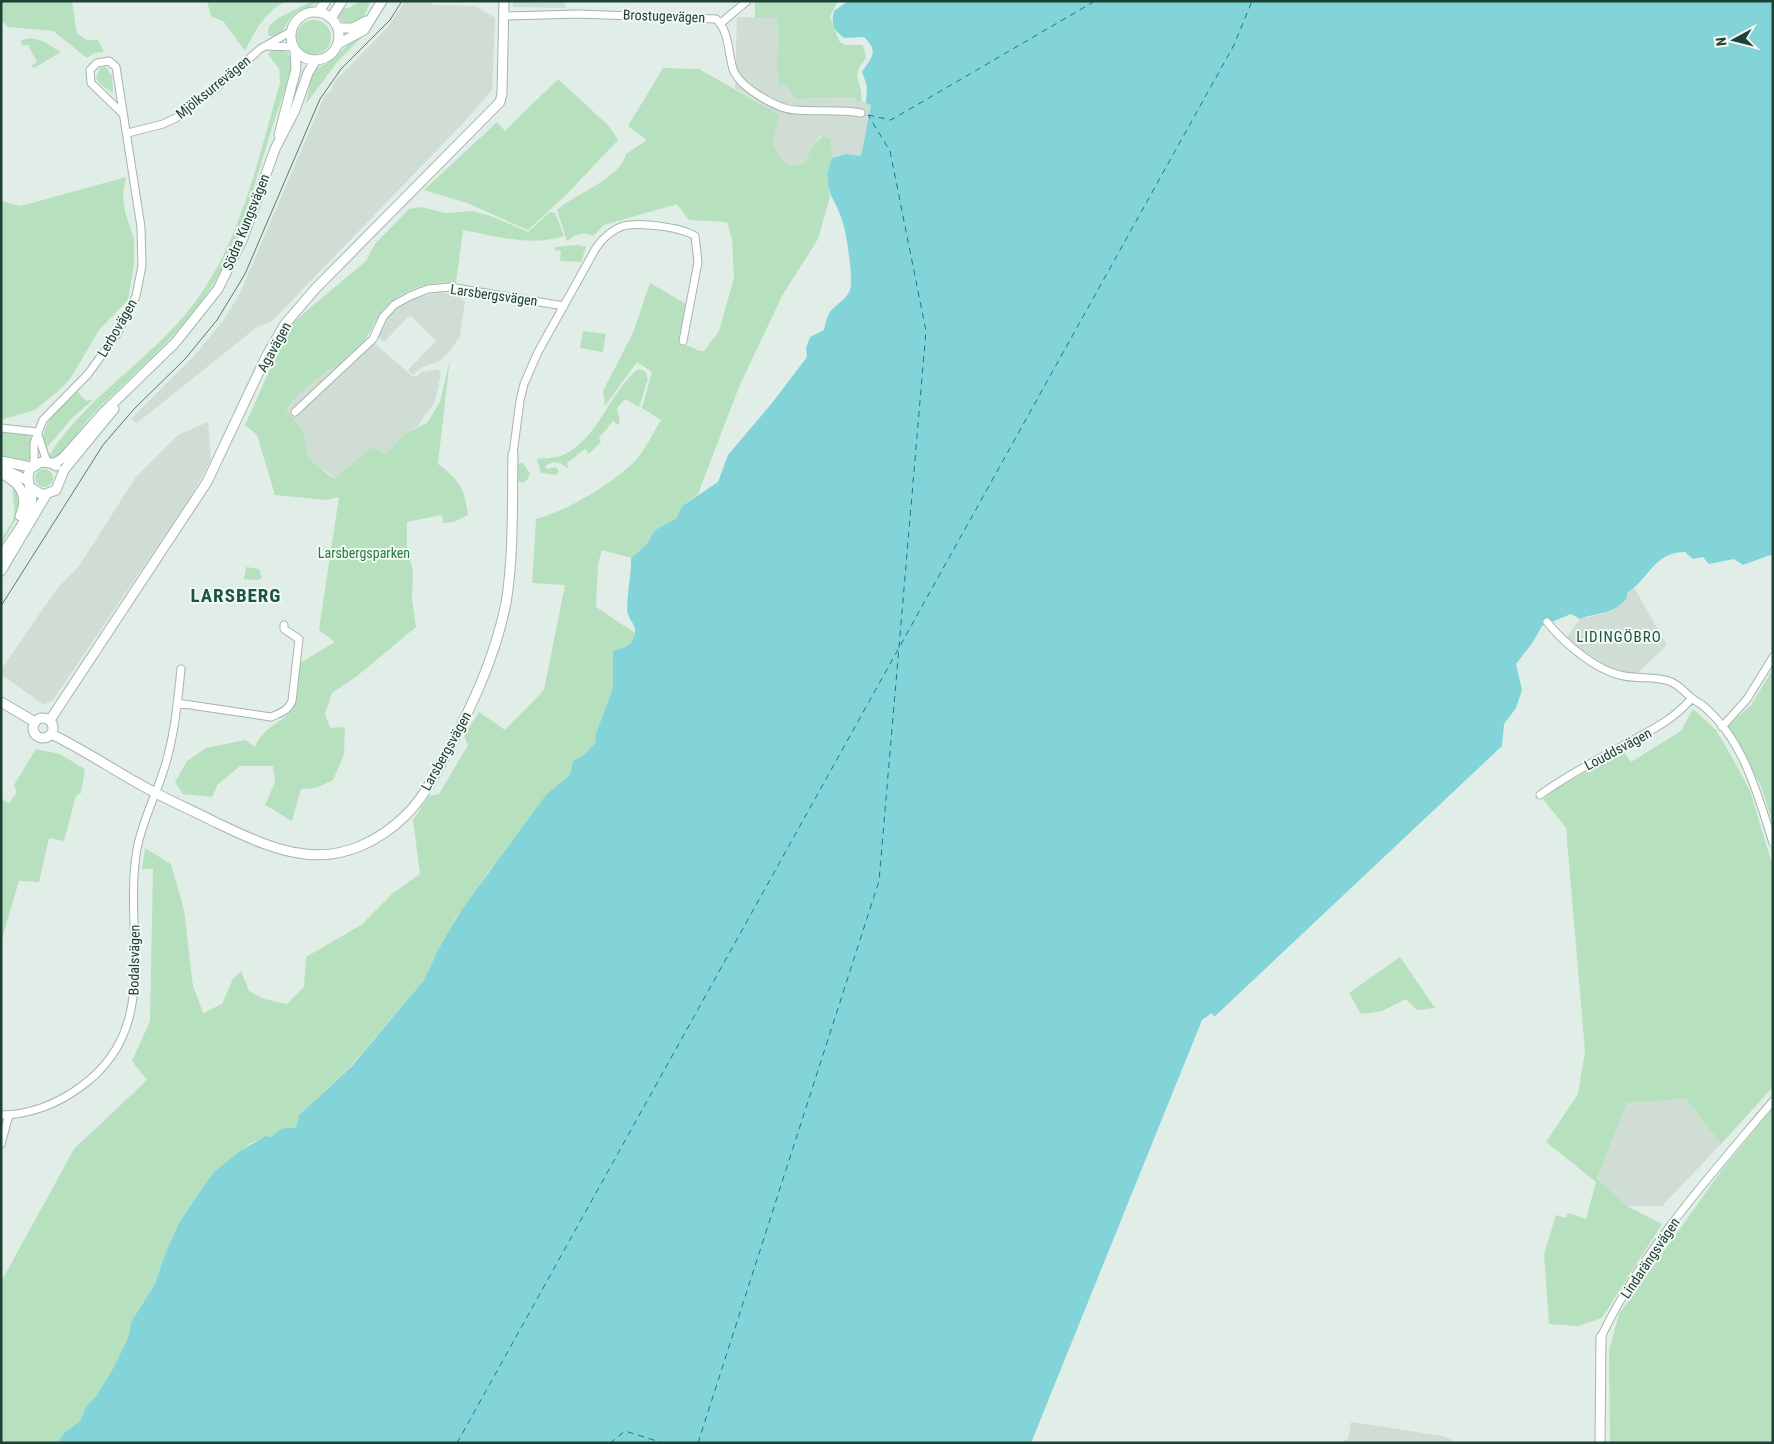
<svg xmlns="http://www.w3.org/2000/svg" width="1774" height="1444" viewBox="0 0 1774 1444" font-family="'Roboto Condensed',sans-serif">
<style>
.built{fill:#cfddd5}
.green{fill:#b7e1be}
.water{fill:#82d4d9}
.lines{fill:none;stroke-linecap:round;stroke-linejoin:round}
.ferry{stroke:#127c83;stroke-width:1;stroke-dasharray:6 5;stroke-linecap:butt}
.minor-casing{stroke:#a3b6ae;stroke-width:9}
.tertiary-casing{stroke:#a3b6ae;stroke-width:11}
.secondary-casing{stroke:#9ebaae;stroke-width:11}
.minor{stroke:#fff;stroke-width:7}
.tertiary{stroke:#fff;stroke-width:9}
.secondary{stroke:#fff;stroke-width:9}
.tram{stroke:#597c6f;stroke-width:1}
.labels{text-anchor:middle;dominant-baseline:central;stroke-width:4;stroke-linejoin:round;paint-order:stroke}
.street-label{font-size:14px;fill:#1f4034;stroke:#f2f9f5}
.park-label{font-size:14px;fill:#247c3d;stroke:#f2f9f5}
.neighbourhood-label{font-size:15px;letter-spacing:1px;fill:#195540;stroke:#f2f9f5}
.district-label{font-size:19px;font-weight:bold;letter-spacing:1px;fill:#195540;stroke:#f2f9f5}
</style>
<rect width="100%" height="100%" fill="#e1ede7"/>
<!-- built -->
<path class="built" d="M 405,1 L 425,1 L 435,5 L 475,6 L 495,18 L 492,90 L 466,120 L 271,322 L 257,327 L 137,423 L 131,419 L 195,355 L 225,318 L 240,293 L 325,95 L 330,92 L 335,81 L 387,28 Z
M 513,1 L 565,1 L 565,8 L 513,7 Z
M 737,17 L 778,18 L 777,68 L 779,86 L 785,84 L 795,99 L 853,97 L 871,105 L 861,156 L 846,154 L 832,158 L 830,139 L 820,135 L 805,163 L 789,166 L 777,156 L 773,135 L 780,115 L 735,88 Z
M 440,292 L 458,294 L 465,302 L 460,336 L 451,350 L 439,361 L 420,368 L 413,375 L 408,370 L 436,341 L 410,315 L 384,342 L 378,337 L 386,321 L 393,311 L 416,298 Z
M 368,338 L 412,376 L 417,377 L 421,372 L 438,369 L 441,373 L 435,402 L 420,422 L 419,426 L 412,429 L 386,454 L 372,447 L 335,478 L 308,457 L 304,432 L 285,410 L 295,395 L 357,349 Z
M 208,422 L 211,460 L 188,501 L 53,700 L 44,705 L 1,674 L 1,670 L 56,590 L 79,566 L 136,477 L 178,435 Z
M 1634,588 L 1667,645 L 1635,675 L 1610,669 L 1566,639 L 1580,619 L 1601,614 Z
M 1686,1099 L 1721,1144 L 1662,1206 L 1627,1206 L 1597,1178 L 1627,1103 Z
M 1351,1422 L 1443,1436 L 1459,1443 L 1342,1443 L 1348,1439 Z"/>
<!-- green -->
<path class="green" d="M 1,1 L 72,1 L 77,34 L 87,40 L 98,40 L 104,52 L 94,53 L 87,58 L 53,31 L 8,27 L 1,20 Z
M 207,1 L 288,1 C 267,8 254,32 245,51 L 224,22 L 211,16 Z
M 313,1 L 318,1 C 312,9 301,7 293,15 C 286,22 285,31 275,37 L 268,35 L 269,26 L 280,17 Z
M 360,1 L 371,1 L 364,16 L 356,23 L 342,22 L 338,16 L 340,8 L 349,8 Z
M 755,1 L 838,1 L 830,16 L 839,41 L 845,45 L 863,45 L 866,58 C 848,81 864,78 861,102 L 853,97 L 795,99 L 785,84 L 779,87 L 777,68 L 778,18 L 755,18 Z
M297 37a17 17 0 1 1 34 0a17 17 0 1 1-34 0Z
M 363,36 L 338,61 L 306,104 L 312,71 L 331,61 L 355,38 Z
M 30,38 L 43,41 L 61,52 L 34,68 L 31,66 L 37,62 L 28,45 L 22,45 L 21,40 Z
M 281,50 L 287,52 L 291,58 L 291,69 C 287,78 286,88 282,98 C 265,145 254,195 235,242 C 205,315 147,360 93,414 C 82,424 64,458 50,459 L 48,457 C 83,401 142,365 184,316 C 239,252 257,162 280,83 L 279,69 L 268,54 L 271,51 Z
M 106,67 L 112,76 L 113,93 L 100,84 L 96,78 L 100,68 Z
M 663,68 L 699,69 L 780,115 C 772,138 769,149 789,166 L 805,163 L 813,146 L 822,136 L 830,139 L 832,158 L 827,181 L 830,197 L 818,239 L 782,296 L 739,387 L 698,494 L 682,506 L 677,518 L 655,530 L 646,545 L 631,558 L 602,550 L 598,564 L 596,607 L 635,633 C 633,645 624,647 613,651 L 613,688 L 595,736 L 596,742 L 585,754 L 573,761 L 570,775 L 559,785 L 502,854 L 497,864 L 492,867 L 455,919 L 451,930 L 438,950 L 424,980 L 350,1067 L 299,1115 L 296,1128 L 251,1143 L 216,1170 L 208,1180 L 180,1221 L 165,1254 L 155,1284 L 131,1322 L 129,1335 L 115,1365 L 97,1395 L 86,1407 L 80,1421 L 64,1433 L 57,1443 L 1,1443 L 1,1282 L 74,1149 L 147,1080 L 132,1061 L 150,1021 L 153,869 L 142,869 L 145,848 L 171,864 L 184,910 L 193,986 L 203,1013 L 222,1004 L 233,979 L 241,971 L 249,991 L 264,999 L 287,1004 L 304,987 L 306,957 L 361,925 L 393,893 L 420,874 L 413,820 L 429,796 L 439,794 L 468,745 L 464,736 L 479,712 L 505,730 L 544,690 L 565,585 L 532,583 L 536,519 C 569,510 612,484 636,460 C 646,449 653,432 661,420 L 642,408 L 652,372 L 637,362 L 605,406 L 603,391 L 633,333 L 650,283 L 686,304 L 679,342 L 700,351 L 704,351 L 719,331 L 734,278 L 732,240 L 727,222 L 689,220 L 677,204 L 604,225 L 593,236 C 583,231 575,235 567,241 L 557,210 C 576,193 620,179 626,154 L 647,140 L 628,126 Z
M 558,79 L 609,126 L 618,140 L 566,195 L 528,230 L 467,203 L 424,190 L 497,122 L 505,131 Z
M 126,177 L 123,194 L 125,212 L 134,239 L 134,264 L 128,300 L 99,330 L 70,379 L 57,392 L 35,410 L 1,420 L 1,201 L 21,206 Z
M 421,207 L 446,213 L 472,211 L 491,216 L 528,232 L 550,212 L 555,213 L 564,236 C 531,247 496,236 463,230 L 456,283 C 431,280 400,290 383,310 C 373,322 370,337 358,348 C 334,370 303,383 286,410 L 304,432 L 308,457 L 330,476 L 335,478 L 372,447 L 386,454 L 406,433 L 427,423 L 440,402 L 450,359 L 438,464 C 459,479 465,489 468,515 L 454,522 L 443,523 L 442,515 L 407,522 L 407,550 L 413,570 L 412,600 L 416,627 L 357,676 L 332,693 L 325,714 L 330,728 L 345,727 L 344,754 L 333,780 L 316,788 L 301,789 L 292,821 L 265,805 L 275,782 L 273,766 L 240,766 L 218,784 L 212,797 L 183,794 L 175,782 L 187,761 L 206,748 L 245,740 L 255,747 C 264,726 277,726 290,712 C 300,702 298,676 300,663 L 335,642 L 319,630 L 339,497 L 326,500 L 275,495 L 257,435 L 245,425 L 290,325 L 366,261 L 375,244 L 409,209 Z
M 578,245 L 586,247 L 581,262 L 560,261 L 561,251 L 554,250 L 556,247 Z
M 583,331 L 606,334 L 603,352 L 580,348 Z
M 638,369 L 645,371 L 648,379 L 639,407 L 625,399 L 617,408 L 620,422 L 618,425 L 613,421 L 599,438 L 601,442 L 589,454 L 585,449 L 567,463 L 568,469 C 561,462 553,459 545,467 L 547,469 L 556,467 L 559,471 L 557,475 L 541,473 L 537,459 C 545,457 555,459 563,455 C 600,438 608,393 638,369 Z
M 77,391 L 86,401 L 94,399 L 73,417 L 44,451 C 39,422 58,410 77,391 Z
M 11,432 L 28,434 L 31,438 L 30,459 L 25,461 L 1,458 L 1,433 Z
M 522,462 L 530,473 L 527,480 L 522,483 L 516,480 L 517,465 Z
M35 478a9 9 0 1 1 18 0a9 9 0 1 1-18 0Z
M 14,485 L 21,499 L 18,515 L 1,545 C 1,534 12,527 14,516 C 16,506 11,495 14,485 Z
M 246,567 L 259,569 L 262,578 L 257,580 L 244,579 Z
M 1773,669 L 1773,825 L 1761,786 L 1728,726 L 1751,705 Z
M 1693,709 L 1716,730 L 1733,759 L 1750,791 L 1773,867 L 1773,1087 L 1721,1144 L 1686,1099 L 1627,1103 L 1597,1178 L 1627,1206 L 1662,1224 L 1602,1318 L 1578,1326 L 1549,1324 L 1544,1254 L 1556,1215 L 1565,1218 L 1568,1213 L 1586,1219 L 1596,1182 L 1546,1142 L 1578,1094 L 1585,1051 L 1566,828 L 1543,799 L 1559,787 L 1623,751 L 1631,762 L 1681,731 Z
M 36,749 L 60,754 L 85,769 L 81,793 L 76,796 L 64,841 L 49,838 L 39,882 L 19,881 L 1,942 L 1,799 L 9,803 L 17,792 L 14,785 Z
M 1400,957 L 1435,1008 L 1417,1010 L 1406,999 L 1382,1011 L 1361,1014 L 1349,993 Z
M 1773,1108 L 1773,1443 L 1610,1443 L 1609,1351 L 1619,1314 L 1722,1170 Z"/>
<!-- water -->
<path class="water" d="M 848,1 L 1773,1 L 1773,554 L 1743,565 L 1734,559 L 1709,564 L 1703,557 L 1693,559 L 1685,552 C 1654,552 1650,578 1627,593 L 1627,598 C 1611,616 1600,611 1580,619 L 1571,614 L 1542,626 L 1533,642 L 1516,664 L 1522,690 L 1516,708 L 1504,724 L 1502,746 L 1214,1017 L 1212,1013 L 1202,1020 L 1031,1443 L 57,1443 L 64,1433 L 80,1421 L 86,1407 L 97,1395 L 115,1365 L 129,1335 L 131,1322 L 155,1284 L 165,1254 L 180,1221 L 208,1180 L 216,1170 L 240,1151 L 266,1136 L 271,1137 C 282,1128 282,1127 296,1128 L 299,1115 L 351,1067 L 424,980 L 438,950 L 462,909 L 546,795 L 570,775 L 573,761 L 585,754 L 596,742 L 595,736 L 613,688 L 613,651 C 620,648 630,647 633,639 C 639,628 631,623 628,614 C 625,607 632,570 631,558 L 646,545 L 655,530 L 677,518 L 682,506 L 718,482 L 728,455 L 772,403 L 807,357 L 806,348 L 810,337 L 824,330 C 825,325 827,316 830,312 C 837,303 850,298 851,285 C 852,274 847,235 843,223 C 835,195 820,191 832,158 L 846,154 L 861,156 L 871,105 L 866,103 L 867,86 L 862,72 C 871,58 880,52 864,37 L 844,38 C 833,29 831,25 834,11 Z"/>
<g class="lines">
<!-- ferry -->
<path class="ferry" d="M 868,115 L 891,120 L 1095,1
M 457,1443 L 1234,45 L 1252,1
M 610,1443 L 625,1431 L 663,1443
M 698,1443 L 879,881 L 926,331 L 890,151 L 868,115"/>
<!-- minor casing -->
<g class="minor-casing">
<path id="minor" d="M 504,16 L 577,14 L 716,19 C 729,30 728,53 733,69 C 739,87 777,109 795,110 C 818,112 839,109 861,113
M 721,23 L 747,1
M 268,46 L 293,47
M 128,133 L 163,124 L 176,118 L 215,89 L 260,49 L 290,32
M 295,412 L 373,339 L 383,317 L 394,305 L 410,296 L 428,289 L 450,287 L 564,306
M 1,428 L 37,432
M 38,435 L 47,462
M 513,454 L 520,401 L 524,384 L 538,352 L 596,248 C 603,238 611,230 623,226 C 639,222 681,227 695,236 L 698,262 L 683,341
M 34,465 L 34,443 L 43,420 L 88,374 L 117,334 L 136,296 L 142,266 L 141,227 L 116,67 L 109,61 L 97,63 L 90,70 L 91,83 L 123,114
M 1547,622 C 1564,643 1596,671 1624,676 C 1638,679 1656,676 1669,681 C 1682,686 1684,693 1693,699 C 1696,702 1700,703 1702,705 C 1743,738 1758,795 1773,843
M 177,703 L 271,717 C 280,713 288,711 292,701 L 299,639 L 284,629 L 284,625
M 1722,727 L 1747,699 L 1773,657
M 1540,795 C 1567,775 1597,760 1626,744 C 1651,730 1672,721 1691,699
M 1,1115 C 29,1115 57,1104 79,1088 C 165,1028 122,934 137,849 C 143,817 159,790 167,759 C 175,730 178,699 181,669
M 1,1144 L 9,1115
M 1601,1337 C 1643,1249 1711,1175 1773,1101"/>
</g>
<!-- tertiary casing -->
<g class="tertiary-casing">
<path id="tertiary" d="M 338,28 L 353,28 L 366,21
M 338,44 L 364,30 L 382,1
M 1,461 L 31,467
M 1,468 L 27,480
M 1,702 L 35,722
M33 728a10 10 0 1 1 20 0a10 10 0 1 1-20 0Z
M 50,720 L 207,482 L 266,357 L 285,324 L 316,288 L 500,102 L 502,94 L 504,1
M 51,734 C 87,751 119,774 154,792 C 174,803 196,812 217,823 C 245,836 275,851 305,854 C 344,859 380,841 407,814 C 423,798 433,778 444,758 C 471,709 495,658 506,603 C 514,554 512,503 513,454
M 1600,1443 L 1601,1337"/>
</g>
<!-- secondary casing -->
<g class="secondary-casing">
<path id="secondary" d="M291 36a24 24 0 1 1 48 0a24 24 0 1 1-48 0Z
M 318,12 L 326,1
M 331,18 L 342,1
M 279,135 L 296,69 L 295,50
M 53,464 L 63,458 L 103,413 L 175,343 L 218,289 L 243,238 L 275,149 L 295,110 L 308,73 L 315,61
M 1,473 C 19,483 30,494 20,516
M 31,488 L 43,495 L 56,490 L 64,470 L 114,409
M 1,556 C 11,540 27,522 31,504 C 35,491 24,482 30,469 L 41,462 L 51,463 L 56,466
M 1,571 L 46,495"/>
</g>
<!-- minor -->
<use href="#minor" class="minor"/>
<!-- tertiary -->
<use href="#tertiary" class="tertiary"/>
<!-- secondary -->
<use href="#secondary" class="secondary"/>
<!-- tram -->
<path class="tram" d="M 1,606 L 103,445 L 134,409 L 185,359 L 217,320 L 245,274 L 320,99 L 341,69 L 390,20 L 402,1"/>
</g>
<g class="labels">
<!-- street labels -->
<g class="street-label">
<text transform="translate(664 16) rotate(2)">Brostugevägen</text>
<text transform="translate(213 87) rotate(-39)">Mjölksurrevägen</text>
<text transform="translate(246 222) rotate(-68)">Södra Kungsvägen</text>
<text transform="translate(494 295) rotate(8)">Larsbergsvägen</text>
<text transform="translate(117 328) rotate(-60)">Lerbovägen</text>
<text transform="translate(274 347) rotate(-61)">Agavägen</text>
<text transform="translate(1618 749) rotate(-28)">Louddsvägen</text>
<text transform="translate(446 751) rotate(-61)">Larsbergsvägen</text>
<text transform="translate(134 960) rotate(-89)">Bodalsvägen</text>
<text transform="translate(1650 1258) rotate(-56)">Lindarängsvägen</text>
</g>
<!-- park labels -->
<g class="park-label">
<text x="364" y="553">Larsbergsparken</text>
</g>
<!-- neighbourhood labels -->
<g class="neighbourhood-label">
<text x="1619" y="637">LIDINGÖBRO</text>
</g>
<!-- district labels -->
<g class="district-label">
<text x="236" y="595">LARSBERG</text>
</g>
</g>
<!-- border -->
<rect width="1774" height="1444" fill="none" stroke="#1f4034" stroke-width="5"/>
<!-- north arrow -->
<g transform="translate(1734 40) rotate(263)" stroke="#f2f9f5" stroke-width="4" paint-order="stroke">
<path d="M0-4L9 19L0 12L-9 19Z" fill="#1f4034"/>
<text y="-8" font-size="14" font-weight="bold" text-anchor="middle" fill="#1f4034">N</text>
</g>
</svg>
